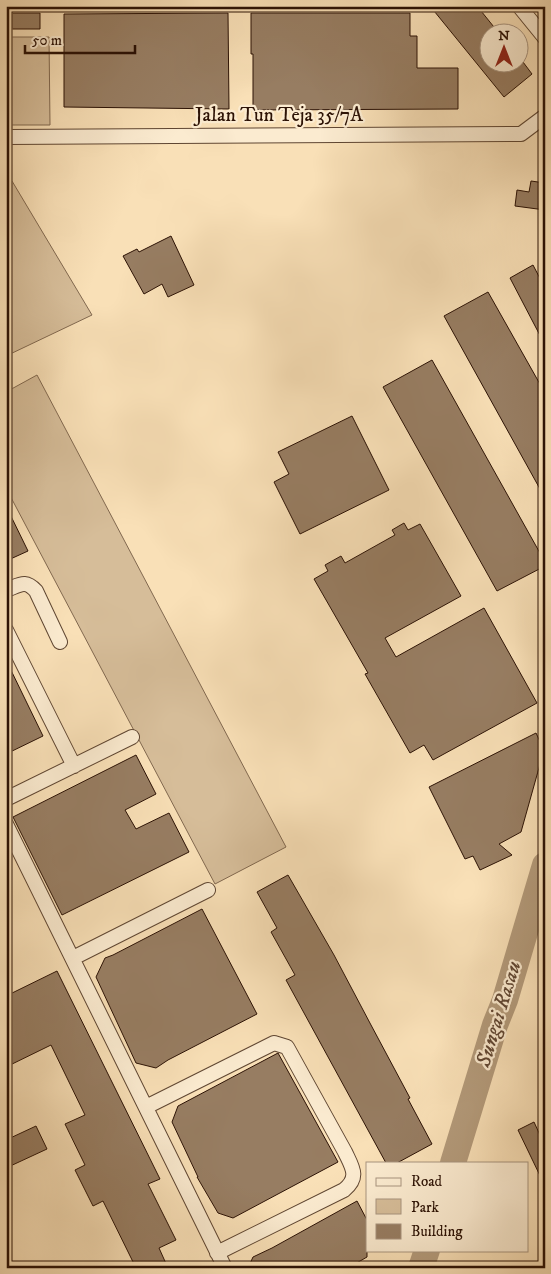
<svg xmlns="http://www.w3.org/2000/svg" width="551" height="1274" viewBox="0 0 551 1274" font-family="'IM FELL DW Pica',serif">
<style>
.green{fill:#d6bd99;stroke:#81684f}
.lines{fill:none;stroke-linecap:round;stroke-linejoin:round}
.river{stroke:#b39a7a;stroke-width:26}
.building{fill:#977d62;stroke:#2c1205}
.street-casing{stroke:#5f4632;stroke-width:16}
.street{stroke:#fbebd0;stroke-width:14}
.labels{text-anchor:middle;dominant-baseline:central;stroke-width:4.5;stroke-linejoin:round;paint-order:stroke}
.street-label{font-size:20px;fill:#2c1205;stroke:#fbebd0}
.water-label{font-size:21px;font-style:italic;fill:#624834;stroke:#fbebd0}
</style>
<rect width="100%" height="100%" fill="#f9e0b7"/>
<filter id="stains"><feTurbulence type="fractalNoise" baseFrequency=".004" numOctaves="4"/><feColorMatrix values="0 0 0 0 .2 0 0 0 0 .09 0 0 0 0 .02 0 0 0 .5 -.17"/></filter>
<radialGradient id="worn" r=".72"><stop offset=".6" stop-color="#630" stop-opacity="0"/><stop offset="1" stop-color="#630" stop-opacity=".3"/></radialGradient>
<!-- green -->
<path class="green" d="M 6,6 L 8,6 L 9,37 L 49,37 L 50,125 L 6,125 Z
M 6,181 L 12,181 L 92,315 L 6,356 Z
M 37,375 L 286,847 L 215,884 L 6,488 L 6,392 Z"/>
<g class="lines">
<!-- river -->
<path class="river" d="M 453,1163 L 495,1025 L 505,1000 L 545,865
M 421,1268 L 427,1250"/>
</g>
<!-- building -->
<path class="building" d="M 430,6 L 477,6 L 498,32 L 488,32 L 488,62 L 523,62 L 532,74 L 504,97 Z
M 12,13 L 40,13 L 40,29 L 12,29 Z
M 228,13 L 229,109 L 64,107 L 64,14 Z
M 251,13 L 410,13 L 410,36 L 417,36 L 417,68 L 458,68 L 458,109 L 253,110 L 253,54 L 251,54 Z
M 531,181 L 545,183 L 545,210 L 515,206 L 517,190 L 529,192 Z
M 171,236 L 194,285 L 168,297 L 162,284 L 144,294 L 123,256 L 137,249 L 139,252 Z
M 533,265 L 545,288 L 545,345 L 510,278 Z
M 488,292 L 545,393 L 545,498 L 444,316 Z
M 432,360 L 545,562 L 545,566 L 497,591 L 383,387 Z
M 352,416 L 389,490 L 300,534 L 274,482 L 289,474 L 278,452 Z
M 6,506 L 28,551 L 6,561 Z
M 404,523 L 408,530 L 420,524 L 461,596 L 385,638 L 396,657 L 484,608 L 537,703 L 433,760 L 424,745 L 410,753 L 365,674 L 368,673 L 314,579 L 328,571 L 325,565 L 341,556 L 345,563 L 395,535 L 392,530 Z
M 6,660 L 43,736 L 6,754 Z
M 536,733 L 544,750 L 521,832 L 499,844 L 512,855 L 480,870 L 473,856 L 465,859 L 429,787 Z
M 136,755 L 156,794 L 125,810 L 136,829 L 169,813 L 189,852 L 62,915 L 13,817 Z
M 288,875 L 334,955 L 371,1025 L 410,1098 L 408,1099 L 432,1144 L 397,1163 L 386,1163 L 286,980 L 295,975 L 271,932 L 277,928 L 257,892 Z
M 202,909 L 257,1014 L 168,1060 L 156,1068 L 136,1063 L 96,977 L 105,958 L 113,955 Z
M 57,971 L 160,1179 L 148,1184 L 176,1240 L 159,1248 L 168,1268 L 136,1268 L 103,1201 L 93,1206 L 75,1170 L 85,1165 L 65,1124 L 85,1115 L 51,1045 L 6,1067 L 6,996 Z
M 278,1053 L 338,1162 L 233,1218 L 218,1213 L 197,1177 L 198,1177 L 172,1122 L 178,1106 Z
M 534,1122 L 545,1146 L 545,1186 L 518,1130 Z
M 36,1126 L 47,1149 L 6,1168 L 6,1140 Z
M 357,1201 L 367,1220 L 367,1257 L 348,1268 L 248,1268 L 253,1257 L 272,1248 Z"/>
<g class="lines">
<!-- street casing -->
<g class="street-casing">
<path id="street" d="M 519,6 L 545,38
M 6,137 L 521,134 L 545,116
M 6,590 C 20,585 25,579 36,591 L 60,642
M 6,630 L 74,766
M 6,799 L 132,737
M 6,824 L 225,1268
M 73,958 L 208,890
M 146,1107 L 274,1043 L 287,1047 L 345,1152 C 352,1167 360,1177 344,1190 L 217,1253"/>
</g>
<!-- street -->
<use href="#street" class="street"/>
</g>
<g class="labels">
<!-- street labels -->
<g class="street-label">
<text x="279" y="115">Jalan Tun Teja 35/7A</text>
</g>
<!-- water labels -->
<g class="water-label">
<text transform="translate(499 1014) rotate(-73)">Sungai Rasau</text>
</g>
</g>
<!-- margin -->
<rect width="551" height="1274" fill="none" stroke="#f9e0b7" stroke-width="25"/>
<rect x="8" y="8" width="536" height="1259" fill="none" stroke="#2c1205" stroke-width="2.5"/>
<rect x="12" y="12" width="526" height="1249" fill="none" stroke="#2c1205"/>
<!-- legend -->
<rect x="366" y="1162" width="162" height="90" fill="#fbebd0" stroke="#a8947f"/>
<rect x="376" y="1178" width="25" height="8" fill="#fbebd0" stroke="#a8947f"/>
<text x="411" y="1186" font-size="15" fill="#2c1205">Road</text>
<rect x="376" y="1199" width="25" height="15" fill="#d6bd99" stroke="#a8947f"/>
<text x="411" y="1212" font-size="15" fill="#2c1205">Park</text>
<rect x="376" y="1224" width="25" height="15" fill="#977d62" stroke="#a8947f"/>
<text x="411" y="1236" font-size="15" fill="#2c1205">Building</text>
<!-- north arrow -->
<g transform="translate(504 48)"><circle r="24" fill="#fbebd0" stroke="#a8947f"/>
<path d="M0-4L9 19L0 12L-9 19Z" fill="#8f2418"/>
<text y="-8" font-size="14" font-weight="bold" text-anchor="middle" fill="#2c1205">N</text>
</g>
<!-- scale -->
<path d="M25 45v8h110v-8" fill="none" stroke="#2c1205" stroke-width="2.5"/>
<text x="32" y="45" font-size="15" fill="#2c1205" stroke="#fbebd0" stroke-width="4" paint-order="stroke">50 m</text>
<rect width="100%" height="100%" filter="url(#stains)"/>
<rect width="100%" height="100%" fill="url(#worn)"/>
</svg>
